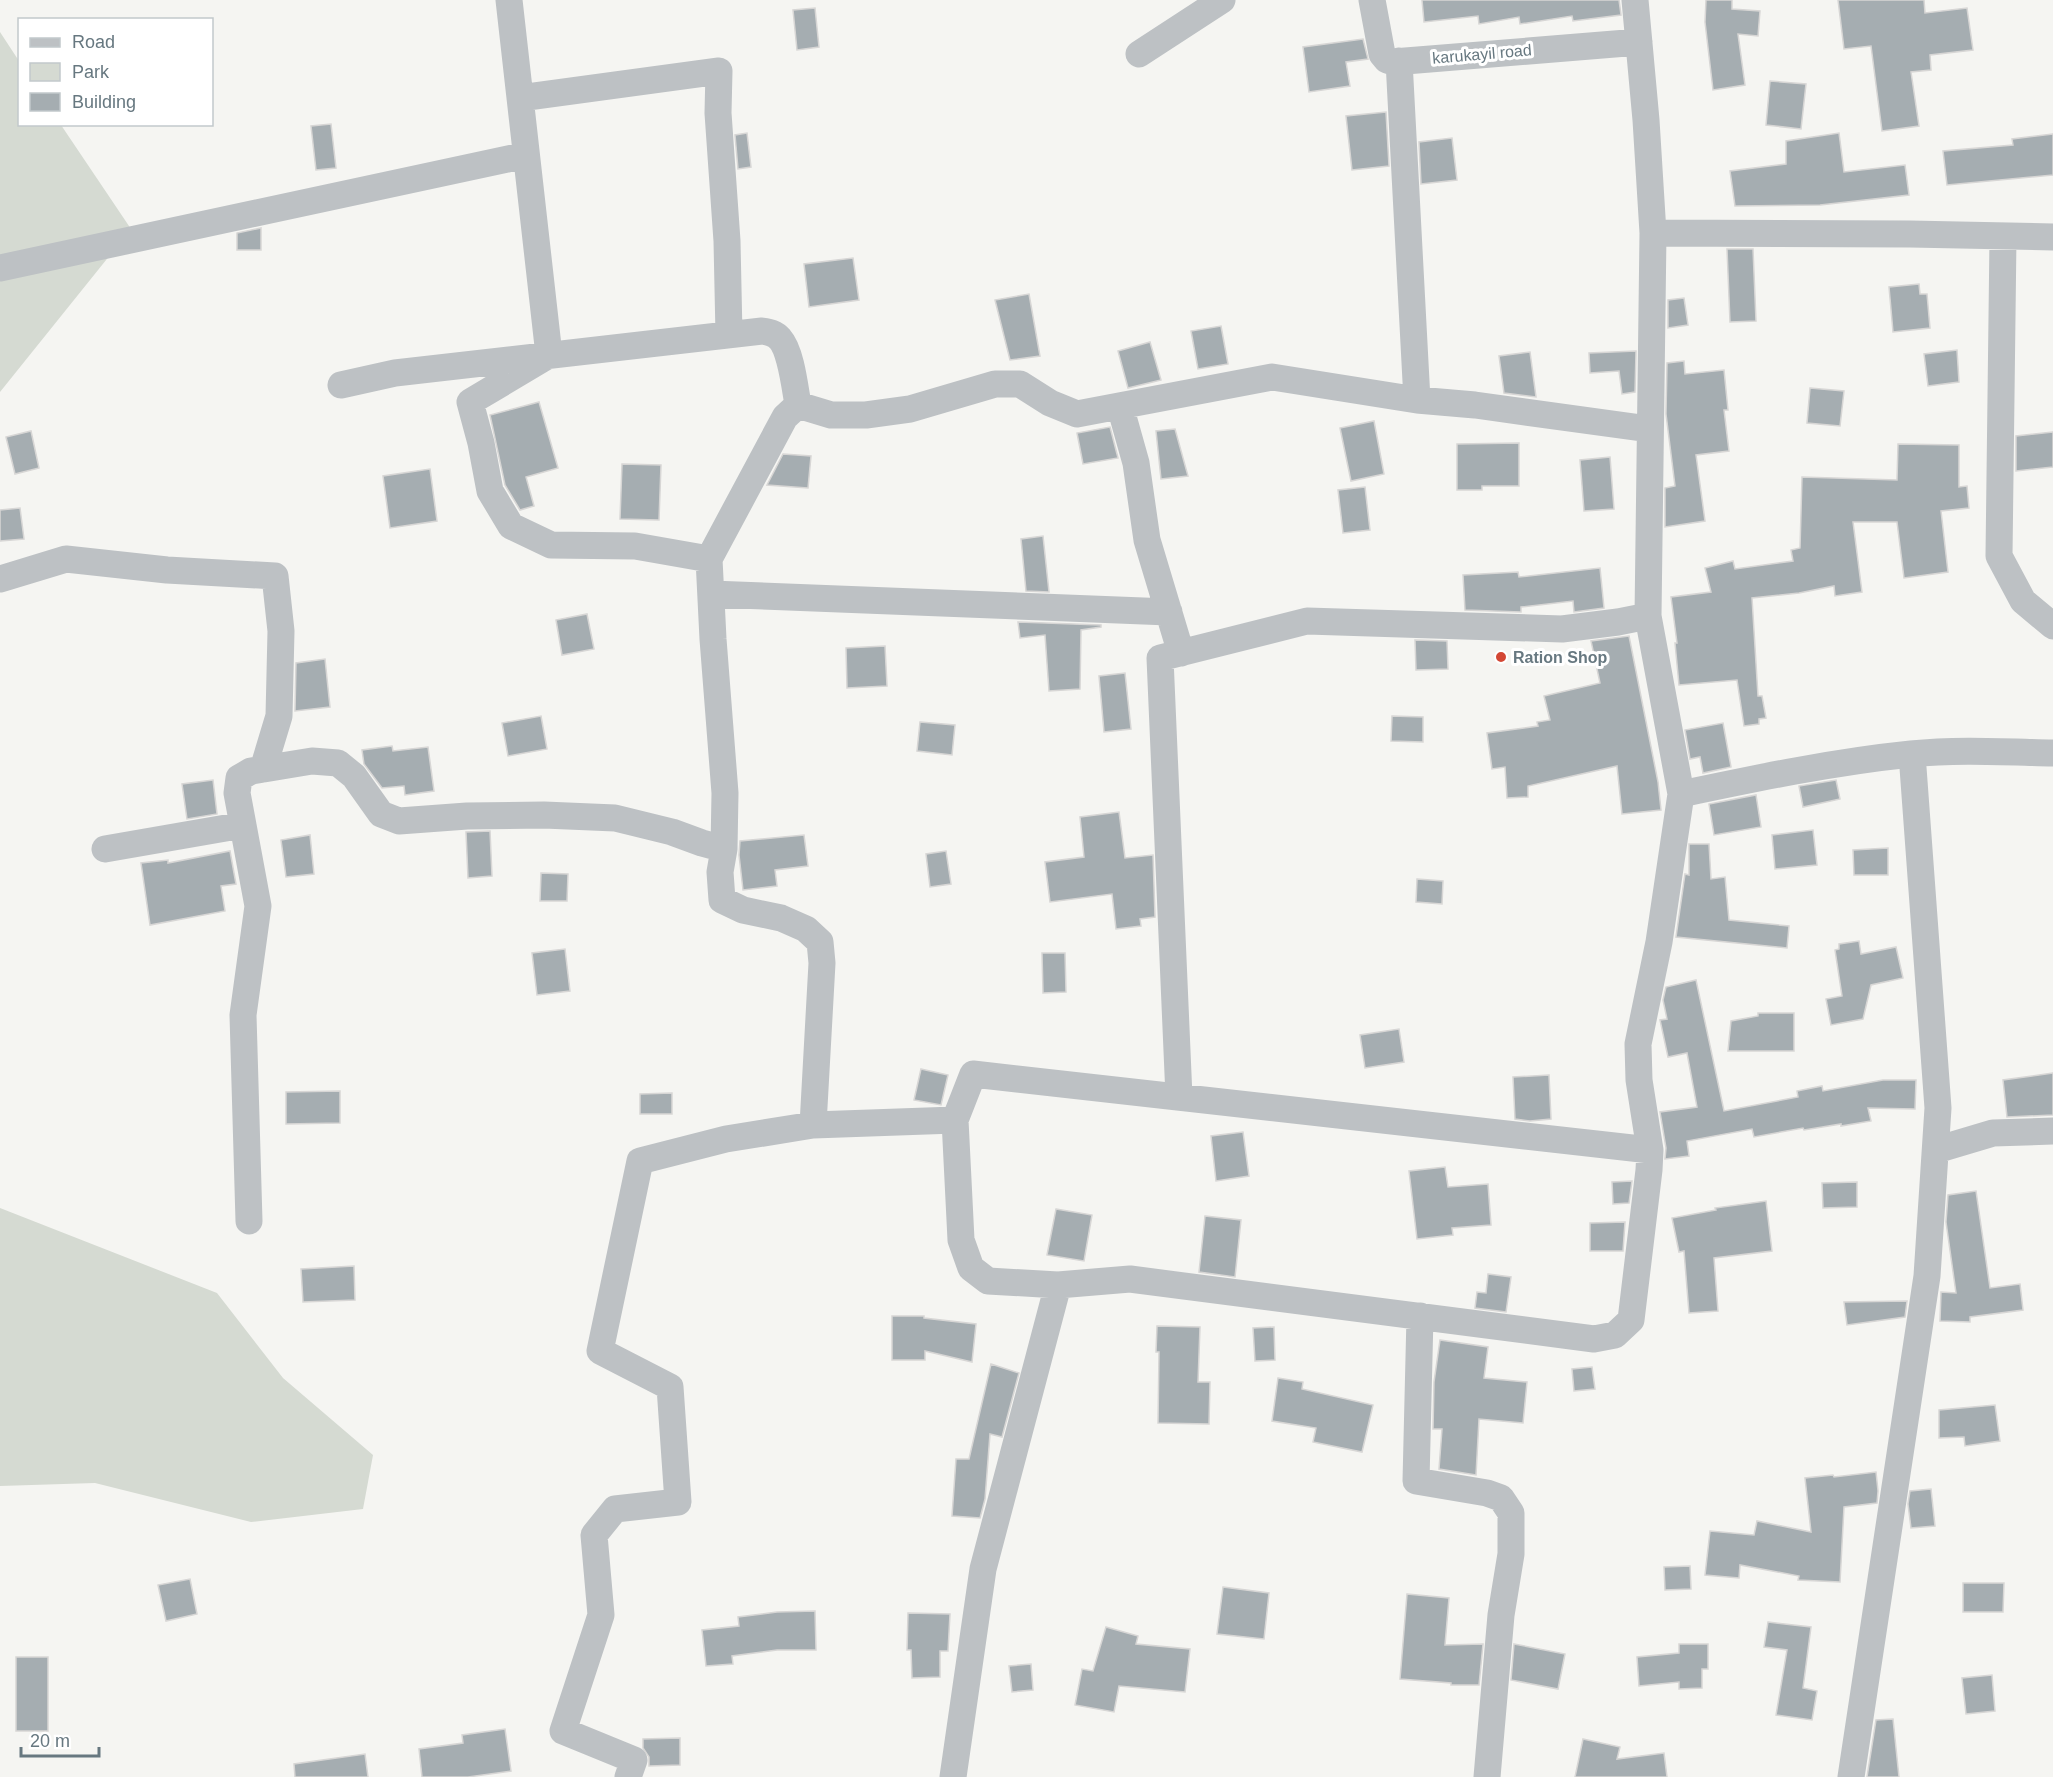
<svg xmlns="http://www.w3.org/2000/svg" width="2053" height="1777" viewBox="0 0 2053 1777" font-family="Arial,sans-serif">
<style>
.green{fill:#d5dad2}
.building{fill:#a5adb1;stroke:#d7d6d5;stroke-width:1.5}
.lines{fill:none;stroke-linecap:round;stroke-linejoin:round}
.street{stroke:#bdc1c4;stroke-width:27}
.poi-dot{fill:#d34734;stroke:#fff;stroke-width:2}
.labels{text-anchor:middle;dominant-baseline:central;stroke-width:6;stroke-linejoin:round;paint-order:stroke}
.street-label{font-size:16px;fill:#677880;stroke:#fff}
.poi-label{font-size:16px;font-weight:bold;fill:#677880;stroke:#fff;text-anchor:start}
</style>
<rect width="100%" height="100%" fill="#f5f5f2"/>
<!-- green -->
<path class="green" d="M 0,32 L 19,61 L 20,124 L 61,125 L 131,229 L 0,392 Z
M 0,1208 L 217,1293 L 283,1378 L 373,1455 L 363,1509 L 251,1522 L 95,1483 L 0,1486 Z"/>
<!-- building -->
<path class="building" d="M 1422,0 L 1619,0 L 1621,15 L 1573,21 L 1572,16 L 1520,24 L 1519,17 L 1479,24 L 1478,16 L 1424,22 Z
M 1706,0 L 1732,0 L 1732,9 L 1760,11 L 1758,36 L 1738,34 L 1745,85 L 1713,90 L 1705,22 Z
M 1838,0 L 1924,0 L 1925,13 L 1967,8 L 1973,50 L 1930,55 L 1931,70 L 1911,72 L 1919,126 L 1882,131 L 1871,46 L 1844,49 Z
M 815,8 L 819,47 L 797,50 L 793,10 Z
M 1363,39 L 1368,59 L 1346,62 L 1350,86 L 1309,92 L 1303,47 Z
M 1770,81 L 1806,84 L 1801,129 L 1766,125 Z
M 1386,112 L 1389,166 L 1352,170 L 1346,116 Z
M 331,124 L 336,168 L 316,170 L 311,126 Z
M 747,133 L 751,167 L 738,169 L 735,135 Z
M 1839,133 L 1844,172 L 1905,165 L 1909,195 L 1820,205 L 1735,206 L 1730,171 L 1786,164 L 1786,141 Z
M 2053,134 L 2053,175 L 1947,185 L 1943,151 L 2013,145 L 2012,139 Z
M 1452,138 L 1457,180 L 1421,184 L 1419,142 Z
M 261,228 L 261,250 L 237,250 L 237,233 Z
M 1727,249 L 1753,249 L 1756,321 L 1730,322 Z
M 853,258 L 859,300 L 809,307 L 804,264 Z
M 1919,284 L 1920,294 L 1927,294 L 1930,328 L 1893,332 L 1889,287 Z
M 1029,294 L 1040,356 L 1010,360 L 995,300 Z
M 1684,298 L 1688,325 L 1668,328 L 1668,300 Z
M 1221,326 L 1228,364 L 1198,369 L 1191,331 Z
M 1150,342 L 1161,380 L 1128,388 L 1118,351 Z
M 1957,350 L 1959,382 L 1928,386 L 1924,354 Z
M 1636,351 L 1635,392 L 1622,394 L 1619,371 L 1590,373 L 1589,353 Z
M 1530,352 L 1536,397 L 1504,393 L 1499,356 Z
M 1684,361 L 1685,374 L 1724,370 L 1728,410 L 1724,410 L 1729,451 L 1696,455 L 1705,521 L 1665,527 L 1665,488 L 1675,486 L 1666,414 L 1667,363 Z
M 1810,388 L 1844,391 L 1840,426 L 1807,423 Z
M 539,402 L 558,468 L 526,477 L 534,506 L 520,510 L 505,485 L 490,415 Z
M 1374,421 L 1384,474 L 1351,481 L 1340,428 Z
M 1110,427 L 1118,458 L 1083,464 L 1077,433 Z
M 1175,429 L 1188,476 L 1161,479 L 1156,431 Z
M 31,431 L 39,468 L 15,474 L 6,437 Z
M 2053,432 L 2053,467 L 2016,471 L 2016,436 Z
M 1519,443 L 1519,486 L 1482,486 L 1482,490 L 1457,490 L 1457,444 Z
M 1898,444 L 1959,445 L 1959,487 L 1967,486 L 1969,508 L 1941,511 L 1948,572 L 1904,578 L 1897,522 L 1853,522 L 1862,592 L 1835,596 L 1834,586 L 1799,593 L 1752,598 L 1758,696 L 1762,696 L 1766,718 L 1759,719 L 1759,724 L 1744,726 L 1737,680 L 1679,685 L 1675,643 L 1677,643 L 1671,597 L 1711,592 L 1705,568 L 1733,561 L 1735,569 L 1793,561 L 1791,550 L 1800,548 L 1802,477 L 1897,480 Z
M 783,454 L 811,456 L 808,488 L 767,485 Z
M 1610,457 L 1614,509 L 1584,511 L 1580,460 Z
M 622,464 L 661,465 L 659,520 L 620,519 Z
M 430,469 L 437,521 L 390,528 L 383,476 Z
M 1365,487 L 1370,530 L 1343,533 L 1338,490 Z
M 20,508 L 24,539 L 0,541 L 0,510 Z
M 1043,536 L 1049,592 L 1026,591 L 1021,539 Z
M 1600,568 L 1604,608 L 1574,612 L 1573,601 L 1521,607 L 1521,612 L 1465,610 L 1463,575 L 1518,572 L 1519,577 Z
M 587,614 L 594,649 L 562,655 L 556,620 Z
M 1018,622 L 1101,625 L 1101,627 L 1081,630 L 1080,689 L 1049,691 L 1045,635 L 1020,638 Z
M 1629,636 L 1658,782 L 1661,810 L 1622,814 L 1617,766 L 1528,786 L 1528,797 L 1507,798 L 1505,767 L 1492,769 L 1487,733 L 1538,726 L 1537,722 L 1550,720 L 1544,696 L 1600,683 L 1591,641 Z
M 1415,640 L 1447,641 L 1448,669 L 1416,670 Z
M 885,646 L 887,686 L 847,688 L 846,648 Z
M 325,659 L 330,707 L 295,711 L 296,663 Z
M 1125,673 L 1131,729 L 1104,732 L 1099,676 Z
M 541,716 L 547,749 L 508,756 L 502,723 Z
M 1392,716 L 1423,717 L 1423,742 L 1391,741 Z
M 920,722 L 955,725 L 952,755 L 917,751 Z
M 1723,723 L 1731,767 L 1703,773 L 1700,757 L 1690,759 L 1685,730 Z
M 392,746 L 393,751 L 428,747 L 434,791 L 405,795 L 404,786 L 382,788 L 364,764 L 362,750 Z
M 213,780 L 217,814 L 187,819 L 182,784 Z
M 1836,780 L 1840,799 L 1803,807 L 1799,786 Z
M 1756,795 L 1761,827 L 1714,835 L 1709,804 Z
M 1119,812 L 1125,858 L 1153,855 L 1155,917 L 1140,919 L 1141,926 L 1116,929 L 1112,894 L 1050,902 L 1045,862 L 1084,857 L 1080,817 Z
M 1813,830 L 1817,865 L 1775,869 L 1772,835 Z
M 490,831 L 492,876 L 468,878 L 466,832 Z
M 310,835 L 314,874 L 286,877 L 281,840 Z
M 804,835 L 808,866 L 775,870 L 777,886 L 743,890 L 739,855 L 740,841 Z
M 1689,844 L 1709,844 L 1711,879 L 1725,877 L 1729,920 L 1789,926 L 1787,948 L 1676,937 L 1685,874 L 1689,875 Z
M 1888,848 L 1888,875 L 1854,875 L 1853,850 Z
M 230,851 L 236,884 L 221,886 L 225,911 L 150,925 L 141,863 L 168,860 L 168,863 Z
M 946,851 L 951,884 L 930,887 L 926,854 Z
M 541,873 L 568,874 L 567,901 L 540,901 Z
M 1417,879 L 1443,881 L 1442,904 L 1416,902 Z
M 1859,941 L 1861,954 L 1896,947 L 1903,978 L 1871,985 L 1863,1019 L 1831,1025 L 1826,999 L 1842,996 L 1835,950 L 1839,949 L 1839,944 Z
M 565,949 L 570,991 L 537,995 L 532,953 Z
M 1042,953 L 1065,953 L 1066,992 L 1043,993 Z
M 1696,980 L 1724,1111 L 1798,1097 L 1797,1091 L 1822,1086 L 1823,1091 L 1883,1080 L 1916,1080 L 1915,1109 L 1868,1108 L 1871,1121 L 1841,1126 L 1841,1124 L 1804,1130 L 1803,1128 L 1754,1137 L 1752,1129 L 1687,1141 L 1689,1156 L 1665,1159 L 1666,1148 L 1660,1112 L 1697,1107 L 1687,1053 L 1668,1057 L 1660,1020 L 1667,1019 L 1663,1000 L 1666,987 Z
M 1758,1013 L 1794,1013 L 1794,1051 L 1728,1051 L 1731,1021 L 1758,1016 Z
M 1399,1029 L 1404,1062 L 1365,1068 L 1360,1035 Z
M 921,1069 L 948,1075 L 941,1105 L 914,1100 Z
M 2053,1073 L 2053,1115 L 2007,1117 L 2003,1080 Z
M 1549,1075 L 1551,1119 L 1530,1121 L 1515,1119 L 1513,1077 Z
M 340,1091 L 340,1123 L 286,1124 L 286,1092 Z
M 672,1093 L 672,1114 L 640,1114 L 640,1094 Z
M 1243,1132 L 1249,1176 L 1216,1181 L 1211,1136 Z
M 1445,1167 L 1448,1187 L 1488,1184 L 1491,1225 L 1452,1228 L 1453,1235 L 1417,1239 L 1409,1171 Z
M 1632,1181 L 1629,1203 L 1613,1204 L 1612,1182 Z
M 1857,1182 L 1857,1207 L 1823,1208 L 1822,1183 Z
M 1976,1191 L 1990,1288 L 2020,1284 L 2023,1310 L 1970,1317 L 1970,1322 L 1940,1321 L 1941,1292 L 1956,1293 L 1946,1222 L 1948,1195 Z
M 1766,1201 L 1772,1251 L 1714,1258 L 1718,1311 L 1689,1313 L 1684,1251 L 1679,1252 L 1672,1218 L 1716,1210 L 1715,1208 Z
M 1056,1209 L 1092,1215 L 1084,1261 L 1047,1255 Z
M 1205,1216 L 1241,1220 L 1235,1277 L 1199,1272 Z
M 1625,1222 L 1623,1251 L 1590,1251 L 1590,1223 Z
M 354,1266 L 355,1300 L 303,1302 L 301,1269 Z
M 1488,1274 L 1511,1277 L 1506,1312 L 1475,1308 L 1477,1292 L 1486,1293 Z
M 1907,1301 L 1905,1317 L 1847,1325 L 1844,1302 Z
M 892,1316 L 924,1316 L 924,1318 L 976,1324 L 972,1362 L 925,1351 L 925,1360 L 892,1360 Z
M 1157,1326 L 1200,1327 L 1198,1382 L 1210,1382 L 1209,1424 L 1158,1423 L 1159,1352 L 1156,1352 Z
M 1274,1327 L 1275,1360 L 1255,1361 L 1253,1328 Z
M 1440,1340 L 1488,1347 L 1484,1378 L 1527,1382 L 1523,1423 L 1479,1419 L 1476,1475 L 1439,1469 L 1442,1429 L 1433,1429 L 1434,1382 Z
M 991,1364 L 1019,1373 L 1002,1437 L 990,1434 L 985,1499 L 980,1518 L 952,1516 L 956,1459 L 969,1459 Z
M 1592,1367 L 1595,1389 L 1574,1391 L 1572,1369 Z
M 1278,1378 L 1303,1382 L 1302,1389 L 1373,1405 L 1362,1452 L 1313,1442 L 1316,1428 L 1272,1421 Z
M 1995,1405 L 2000,1441 L 1965,1446 L 1964,1437 L 1939,1438 L 1939,1410 Z
M 1876,1472 L 1878,1491 L 1877,1503 L 1844,1507 L 1840,1582 L 1798,1580 L 1799,1576 L 1740,1565 L 1739,1578 L 1705,1575 L 1710,1531 L 1754,1535 L 1757,1521 L 1811,1532 L 1805,1478 L 1833,1475 L 1834,1477 Z
M 1931,1489 L 1935,1526 L 1911,1528 L 1908,1504 L 1910,1491 Z
M 1690,1566 L 1691,1589 L 1665,1590 L 1664,1567 Z
M 190,1579 L 197,1614 L 166,1621 L 158,1585 Z
M 1963,1583 L 2004,1583 L 2003,1612 L 1963,1612 Z
M 1223,1587 L 1269,1593 L 1264,1639 L 1217,1634 Z
M 1407,1594 L 1449,1598 L 1445,1645 L 1483,1644 L 1479,1685 L 1451,1685 L 1451,1683 L 1400,1679 Z
M 815,1611 L 816,1650 L 777,1650 L 732,1656 L 733,1664 L 706,1666 L 702,1630 L 739,1626 L 738,1617 L 777,1612 Z
M 908,1613 L 950,1614 L 948,1651 L 940,1651 L 940,1677 L 912,1678 L 911,1650 L 907,1650 Z
M 1768,1622 L 1811,1627 L 1803,1688 L 1817,1691 L 1812,1720 L 1776,1715 L 1787,1650 L 1764,1647 Z
M 1106,1627 L 1138,1636 L 1136,1644 L 1190,1649 L 1185,1692 L 1119,1686 L 1114,1712 L 1075,1705 L 1082,1669 L 1093,1671 Z
M 1514,1644 L 1565,1654 L 1558,1689 L 1511,1680 Z
M 1679,1644 L 1708,1644 L 1708,1669 L 1702,1669 L 1702,1688 L 1679,1689 L 1679,1682 L 1639,1686 L 1637,1657 L 1679,1653 Z
M 16,1657 L 48,1657 L 48,1731 L 16,1731 Z
M 1031,1664 L 1033,1690 L 1012,1692 L 1009,1666 Z
M 1992,1675 L 1995,1711 L 1966,1714 L 1962,1678 Z
M 1893,1719 L 1899,1777 L 1867,1777 L 1876,1720 Z
M 505,1729 L 511,1771 L 468,1777 L 422,1777 L 419,1749 L 463,1743 L 462,1735 Z
M 680,1738 L 680,1765 L 649,1766 L 649,1757 L 643,1748 L 643,1739 Z
M 1583,1739 L 1620,1747 L 1617,1759 L 1664,1753 L 1667,1777 L 1575,1777 Z
M 365,1754 L 368,1777 L 295,1777 L 294,1764 Z"/>
<g class="lines">
<!-- street -->
<path class="street" d="M 509,0 L 549,355 L 470,402 L 481,443 L 490,491 L 511,526 L 551,545 L 635,546 L 709,559
M 1372,0 L 1382,54 L 1387,60 L 1393,62 L 1639,42
M 1635,0 L 1646,120 L 1653,233 L 1648,616 L 1681,794 L 1659,942 L 1638,1044 L 1639,1080 L 1650,1150 L 1649,1170 L 1631,1320 L 1615,1335 L 1594,1339 L 1130,1279 L 1058,1285 L 988,1281 L 971,1268 L 961,1240 L 955,1120 L 973,1074 L 1650,1150
M 1139,54 L 1222,0
M 1399,61 L 1417,400
M 520,98 L 719,71 L 718,113 L 727,241 L 729,335
M 1653,233 L 1910,234 L 2053,237
M 2003,237 L 1999,556 L 2023,601 L 2053,626
M 0,268 L 526,155
M 341,385 L 395,373 L 762,331 C 769,332 775,333 780,339 C 791,351 795,388 798,405
M 1120,406 L 1136,463 L 1147,540 L 1181,653
M 0,579 L 66,559 L 167,570 L 275,576 L 281,631 L 279,716 L 263,769
M 711,594 L 1169,612
M 1681,794 C 1757,778 1833,762 1911,754 C 1958,749 2006,752 2053,753
M 105,849 L 243,825
M 724,849 L 720,872 L 722,900 L 743,910 L 781,918 L 806,929 L 820,942 L 822,963 L 813,1125
M 1179,1097 L 1160,658 L 1307,621 L 1562,629 L 1618,622 L 1648,616
M 1936,1150 L 1993,1133 L 2053,1131
M 249,1221 L 243,1015 L 258,906 L 237,793 L 239,778 L 251,771 L 312,761 L 338,763 L 354,776 L 381,814 L 399,821 L 467,816 L 544,815 L 615,818 L 672,832 L 702,843 L 724,849 L 725,793 L 713,639 L 709,559 L 785,417 L 798,405 L 831,415 L 866,415 L 910,409 L 995,384 L 1020,384 L 1050,403 L 1077,414 L 1272,377 L 1417,400 L 1475,405 L 1649,429
M 1420,1316 L 1416,1481 L 1487,1493 L 1501,1498 L 1511,1513 L 1511,1554 L 1501,1615 L 1487,1777
M 628,1777 L 634,1760 L 563,1731 L 601,1615 L 594,1535 L 615,1509 L 678,1502 L 670,1387 L 600,1351 L 640,1161 L 726,1139 L 813,1125 L 955,1120
M 953,1777 L 983,1569 L 1058,1285
M 1851,1777 L 1927,1276 L 1938,1108 L 1912,754"/>
</g>
<!-- markers -->
<circle class="poi-dot" cx="1501" cy="657" r="6"/>
<g class="labels">
<!-- street labels -->
<g class="street-label">
<text transform="translate(1482 54) rotate(-5)">karukayil road</text>
</g>
<!-- poi labels -->
<g class="poi-label">
<text x="1513" y="657">Ration Shop</text>
</g>
</g>
<!-- legend -->
<rect x="18" y="18" width="195" height="108" fill="#ffffff" stroke="#c2c9cc" stroke-width="1.5"/>
<rect x="30" y="38" width="30" height="9" fill="#bdc1c4" stroke="#c2c9cc" stroke-width="1.5"/>
<text x="72" y="48" font-size="18" fill="#677880">Road</text>
<rect x="30" y="63" width="30" height="18" fill="#d5dad2" stroke="#c2c9cc" stroke-width="1.5"/>
<text x="72" y="78" font-size="18" fill="#677880">Park</text>
<rect x="30" y="93" width="30" height="18" fill="#a5adb1" stroke="#c2c9cc" stroke-width="1.5"/>
<text x="72" y="108" font-size="18" fill="#677880">Building</text>
<!-- scale -->
<path d="M21 1747v9h78v-9" fill="none" stroke="#677880" stroke-width="3"/>
<text x="30" y="1747" font-size="18" fill="#677880" stroke="#ffffff" stroke-width="4.5" paint-order="stroke">20 m</text>
</svg>
